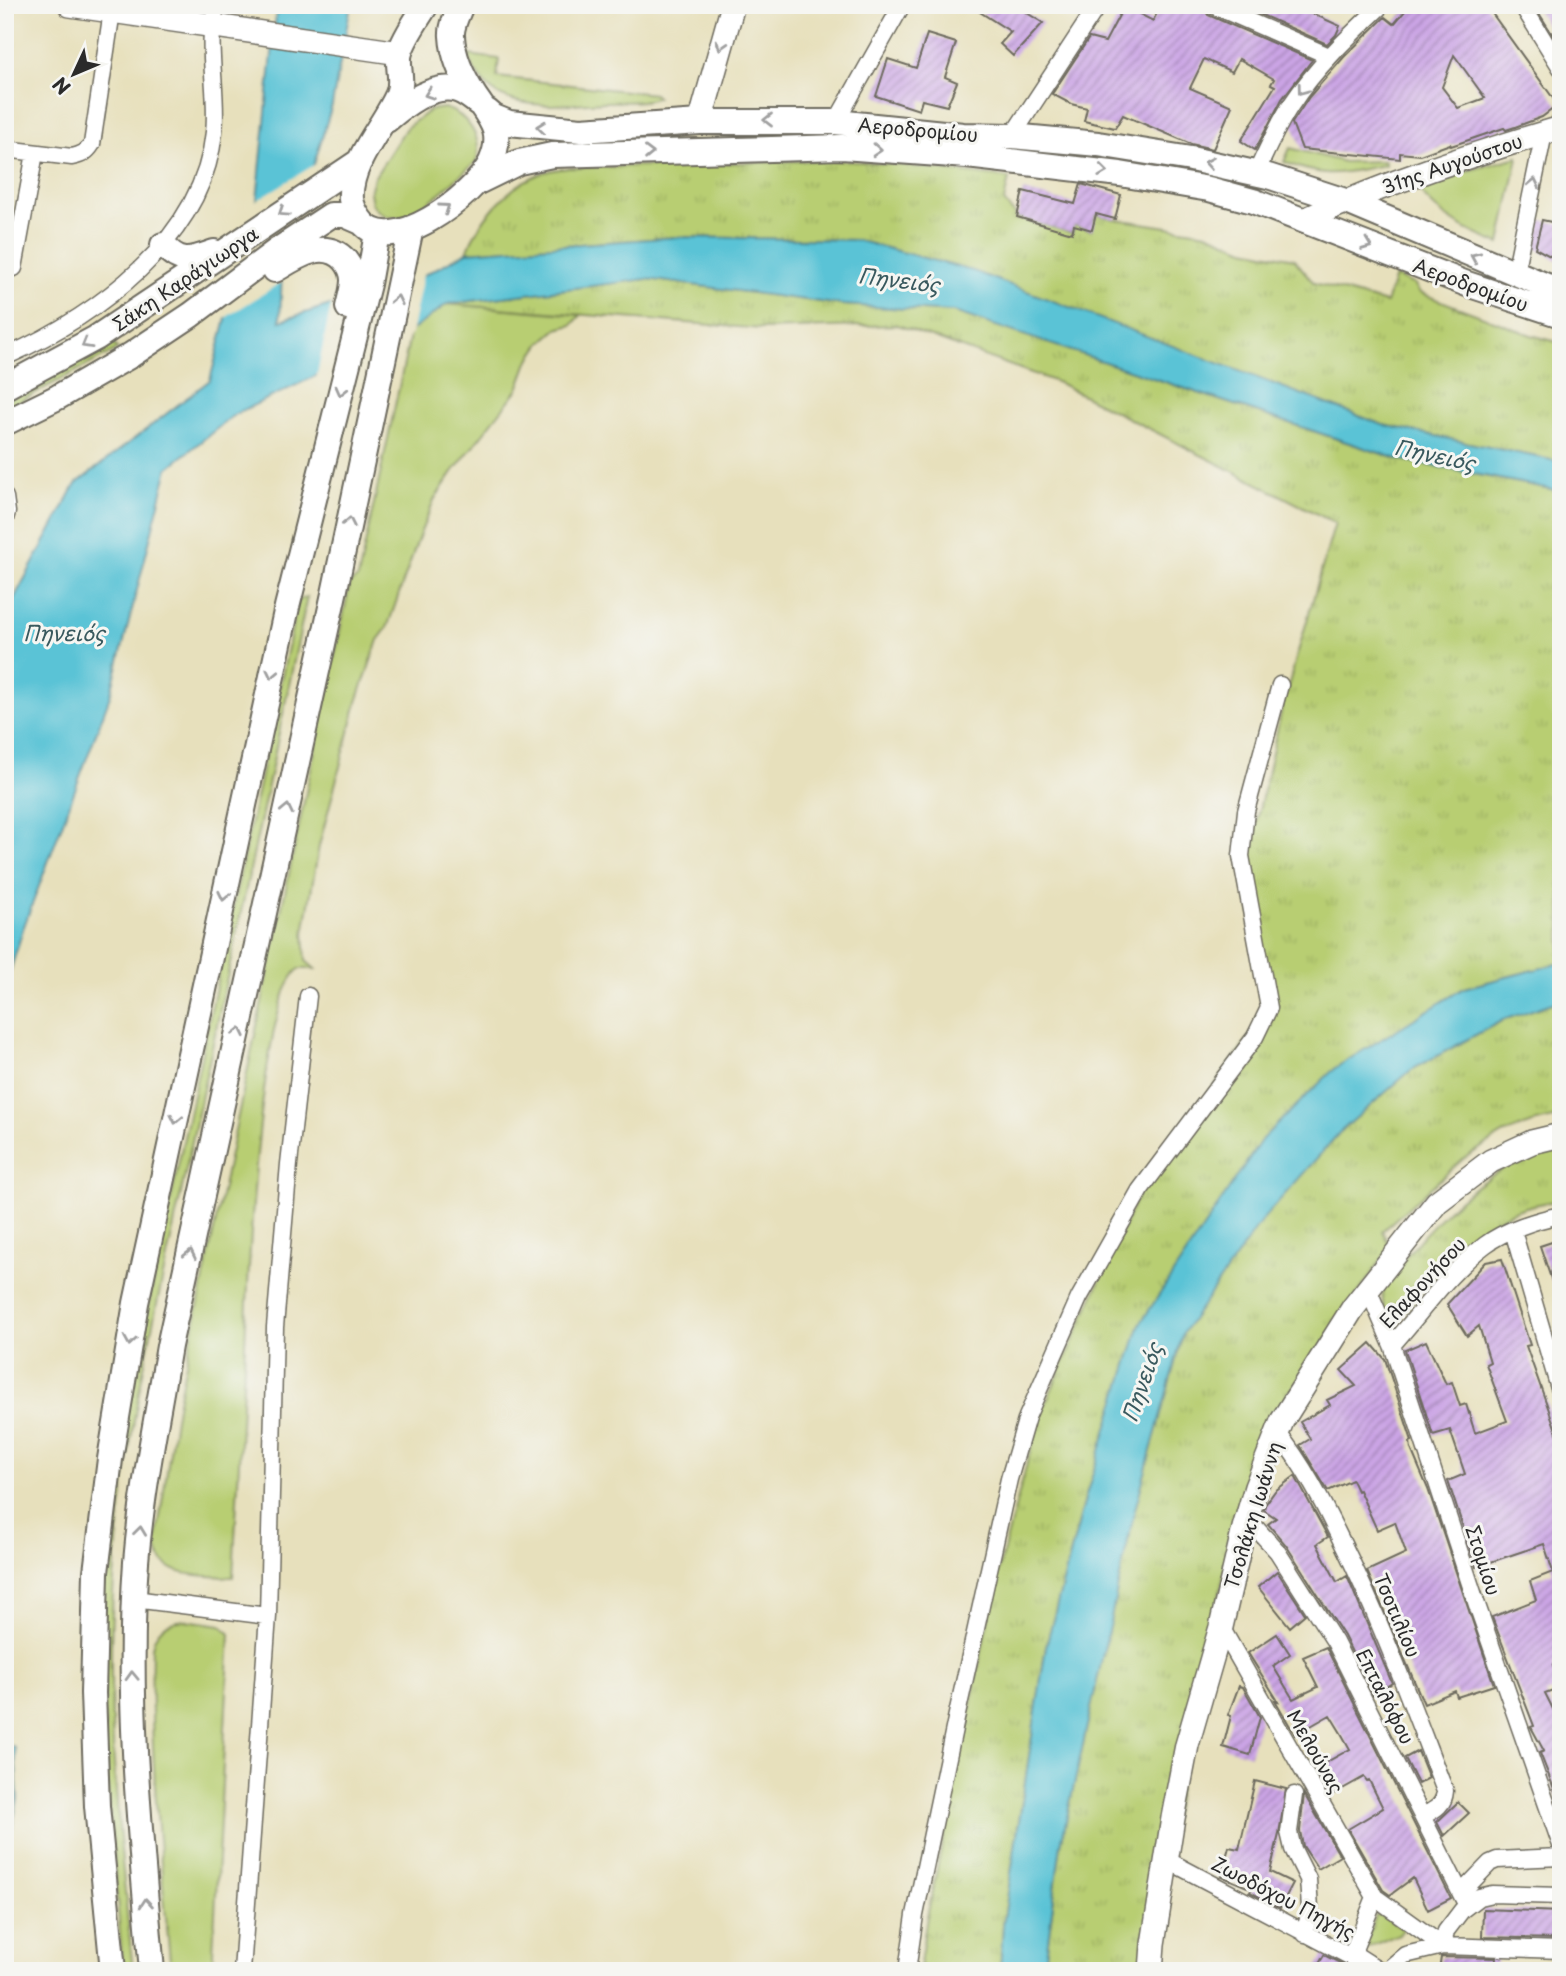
<svg xmlns="http://www.w3.org/2000/svg" width="1566" height="1976" viewBox="0 0 1566 1976" font-family="'Playpen Sans',sans-serif">
<style>
.green{fill:#b8ce72;stroke:#727c4e;stroke-width:2}
.park{fill:url(#park-tufts);stroke:#727c4e;stroke-width:2}
.water{fill:#5ac3d6;stroke:#427780;stroke-width:2}
.pier{fill:#e7e0bc}
.building{fill:url(#building-hatch);fill-rule:evenodd}
.lines{fill:none;stroke-linecap:round;stroke-linejoin:round}
.street-casing{stroke:#6d6a5e;stroke-width:19}
.secondary-casing{stroke:#6d6a5e;stroke-width:26}
.primary-casing{stroke:#6d6a5e;stroke-width:28}
.street{stroke:#fff;stroke-width:16}
.secondary{stroke:#fff;stroke-width:23}
.primary{stroke:#fff;stroke-width:24}
.oneway{stroke:#a0a0a0}
.labels{text-anchor:middle;dominant-baseline:central;stroke-width:6;stroke-linejoin:round;paint-order:stroke}
.street-label{font-size:19px;fill:#2b2b2b;stroke:#f6f6f2}
.water-label{font-size:21px;font-style:italic;fill:#39595e;stroke:#f6f6f2}
</style>
<defs>
<pattern id="park-tufts" width="24" height="20" patternUnits="userSpaceOnUse" patternTransform="scale(1.75)"><rect width="24" height="20" fill="#b8ce72"/><path d="M3 7l-1-3M5 7V3M7 7l1-3M15 17l-1-3M17 17v-4M19 17l1-3" fill="none" stroke="#9eb163"/></pattern>
<pattern id="building-hatch" width="6" height="6" patternUnits="userSpaceOnUse" patternTransform="scale(1.75)"><rect width="6" height="6" fill="#cba4e5"/><path d="M-1 1l2-2M0 6l6-6M5 7l2-2" fill="none" stroke="#a586ba"/></pattern>
</defs>
<rect width="100%" height="100%" fill="#f6f6f2"/>
<filter id="ink" filterUnits="userSpaceOnUse"><feTurbulence type="fractalNoise" baseFrequency=".0143" numOctaves="2"/><feDisplacementMap in="SourceGraphic" scale="14" xChannelSelector="R" yChannelSelector="G"/><feConvolveMatrix kernelMatrix="1 2 1 2 8 2 1 2 1" color-interpolation-filters="sRGB"/></filter>
<filter id="wash" filterUnits="userSpaceOnUse"><feTurbulence type="fractalNoise" baseFrequency=".00686" numOctaves="4" result="noise"/><feDisplacementMap in="SourceGraphic" scale="28" xChannelSelector="R" yChannelSelector="G"/><feGaussianBlur stdDeviation="1.57" result="paint"/><feColorMatrix in="noise" values="0 0 0 0 0 0 0 0 0 0 0 0 0 0 0 0 0 1.4 0 .05"/><feComposite in="paint" operator="in"/></filter>
<g filter="url(#wash)">
<rect width="100%" height="100%" fill="#e7e0bc"/>
<!-- green -->
<path class="green" d="M 468,55 L 499,59 L 497,77 L 654,94 L 657,97 C 644,104 620,101 604,102 C 553,105 487,117 468,55 Z
M 444,108 C 467,114 484,138 476,162 L 429,202 L 406,217 L 387,217 L 379,212 L 372,204 L 370,192 L 374,178 L 406,128 L 430,110 Z
M 1290,148 L 1344,162 L 1385,161 L 1385,165 C 1339,173 1330,180 1284,162 Z
M 1518,157 L 1500,244 C 1472,234 1437,216 1420,191 L 1421,186 L 1426,182 Z
M 447,304 L 581,315 L 572,325 L 557,329 L 541,343 L 528,362 L 518,389 L 453,472 L 434,500 L 420,534 L 387,628 L 378,640 L 357,702 L 319,846 L 304,933 L 306,961 L 315,969 L 299,969 C 255,1003 247,1319 243,1386 C 240,1450 236,1513 233,1577 C 205,1575 158,1581 156,1542 L 177,1406 L 350,583 L 358,578 L 411,331 Z
M 112,342 L 118,349 L 5,409 L 5,401 Z
M 307,597 C 268,791 225,985 184,1179 C 156,1311 123,1444 114,1579 C 104,1710 120,1841 133,1971 L 123,1971 L 105,1754 L 103,1591 L 126,1411 L 298,600 Z
M 185,1620 L 221,1625 L 230,1634 L 212,1971 L 171,1971 C 161,1863 149,1755 152,1647 C 156,1628 166,1622 185,1620 Z
M 1378,1914 L 1403,1928 L 1399,1934 L 1364,1949 L 1376,1915 Z"/>
<!-- park -->
<path class="park" d="M 833,160 L 904,165 L 1009,178 L 1004,202 L 1017,217 L 1072,233 L 1074,225 L 1091,230 L 1096,214 L 1115,219 L 1207,233 L 1245,249 L 1294,259 L 1314,283 L 1386,303 L 1395,276 L 1415,285 L 1420,293 L 1531,335 L 1561,343 L 1561,462 L 1383,425 L 973,271 L 856,240 L 678,237 L 467,252 C 478,221 506,188 537,175 C 547,170 558,169 569,168 Z
M 647,279 L 843,305 L 954,312 L 1397,459 L 1561,491 L 1561,963 L 1464,988 L 1140,1324 L 1087,1492 L 1046,1646 L 1003,1925 L 1000,1971 L 919,1971 L 926,1922 L 998,1572 L 1039,1418 L 1140,1190 L 1267,1012 L 1245,872 L 1283,704 L 1335,523 L 1059,383 L 898,325 L 762,329 L 447,304 Z
M 1561,1000 L 1561,1116 L 1533,1123 L 1503,1134 L 1463,1159 L 1382,1231 L 1387,1240 L 1393,1243 L 1268,1424 C 1242,1483 1230,1544 1217,1607 L 1209,1619 L 1199,1657 L 1203,1664 L 1143,1971 L 1044,1971 L 1061,1844 L 1134,1513 L 1183,1333 L 1262,1219 L 1339,1133 L 1411,1070 L 1503,1020 Z
M 1561,1149 L 1561,1200 C 1543,1203 1523,1206 1508,1214 C 1463,1236 1426,1288 1394,1325 C 1385,1316 1381,1302 1383,1290 C 1412,1242 1463,1188 1514,1163 C 1529,1156 1545,1153 1561,1149 Z"/>
<!-- water -->
<path class="water" d="M 277,5 L 351,5 L 332,105 L 282,269 L 280,321 L 424,275 L 467,252 L 678,237 L 856,240 L 973,271 L 1383,425 L 1561,462 L 1561,491 L 1398,459 L 954,312 L 843,305 L 647,279 L 447,304 L 411,331 L 235,414 L 168,468 L 110,696 L 23,929 L 5,988 L 5,615 L 76,484 L 210,380 L 257,200 Z
M 1561,963 L 1561,1000 L 1503,1020 L 1411,1070 L 1339,1133 L 1262,1220 L 1183,1333 L 1134,1513 L 1061,1844 L 1044,1971 L 1000,1971 L 1003,1925 L 1046,1646 L 1087,1492 L 1140,1324 L 1262,1139 L 1335,1068 L 1464,988 Z
M 5,1744 L 15,1748 L 18,1799 L 9,1842 L 11,1971 L 5,1971 Z"/>
<!-- pier -->
<path class="pier" d="M 319,162 L 286,270 L 285,280 L 222,320 L 252,203 Z
M 424,270 L 411,335 L 316,380 L 332,300 Z"/>
<g id="blocks">
<!-- building -->
<path class="building" d="M 969,5 L 1014,5 L 1043,23 L 1013,56 L 1000,44 L 1011,32 Z
M 1161,5 L 1202,5 L 1208,15 L 1312,60 L 1282,99 L 1255,150 L 1241,141 L 1275,86 L 1271,84 L 1274,79 L 1239,59 L 1232,72 L 1204,59 L 1190,88 L 1232,106 L 1213,149 L 1191,144 L 1123,115 L 1115,128 L 1084,121 L 1087,108 L 1071,104 L 1052,94 L 1089,38 L 1105,42 L 1124,6 L 1153,21 Z
M 1239,5 L 1294,5 L 1340,26 L 1336,35 L 1327,44 Z
M 1410,5 L 1486,5 L 1558,105 L 1542,117 L 1515,127 L 1506,130 L 1504,128 L 1451,146 L 1450,144 L 1420,155 L 1400,153 L 1400,159 L 1302,149 L 1292,123 L 1309,97 L 1344,57 L 1385,17 L 1394,24 ZM 1454,55 L 1485,98 L 1458,108 L 1442,87 Z
M 1544,5 L 1561,5 L 1561,48 L 1537,10 Z
M 927,34 L 956,43 L 945,77 L 957,82 L 947,106 L 922,100 L 919,110 L 876,96 L 888,59 L 916,68 Z
M 1081,184 L 1121,195 L 1115,219 L 1096,214 L 1092,230 L 1074,225 L 1072,233 L 1017,217 L 1023,191 L 1075,204 Z
M 1542,220 L 1561,224 L 1561,262 L 1535,248 Z
M 1561,1239 L 1561,1299 L 1558,1299 L 1540,1246 Z
M 1502,1259 L 1530,1345 L 1526,1346 L 1561,1444 L 1561,1664 L 1553,1665 L 1561,1687 L 1545,1693 L 1561,1725 L 1560,1804 L 1540,1753 L 1544,1751 L 1531,1727 L 1534,1726 L 1492,1617 L 1536,1600 L 1530,1581 L 1553,1572 L 1544,1544 L 1476,1567 L 1448,1481 L 1465,1474 L 1450,1430 L 1433,1435 L 1405,1350 L 1426,1341 L 1446,1384 L 1452,1382 L 1460,1406 L 1466,1404 L 1475,1433 L 1507,1421 L 1486,1364 L 1490,1362 L 1479,1326 L 1467,1336 L 1447,1304 L 1486,1262 Z
M 1371,1343 L 1385,1359 L 1412,1441 L 1410,1442 L 1411,1449 L 1428,1489 L 1494,1685 L 1457,1697 L 1455,1691 L 1424,1704 L 1367,1571 L 1406,1553 L 1395,1522 L 1377,1530 L 1359,1490 L 1357,1491 L 1352,1480 L 1328,1491 L 1300,1445 L 1310,1439 L 1300,1422 L 1330,1405 L 1327,1400 L 1356,1386 L 1341,1370 Z
M 1295,1476 L 1328,1537 L 1317,1544 L 1337,1582 L 1347,1576 L 1392,1683 L 1373,1695 L 1344,1636 L 1286,1545 L 1268,1524 L 1276,1518 L 1264,1510 L 1265,1505 L 1275,1491 Z
M 1277,1571 L 1305,1614 L 1290,1627 L 1258,1587 Z
M 1277,1634 L 1290,1654 L 1273,1666 L 1293,1699 L 1318,1687 L 1303,1657 L 1326,1647 L 1451,1898 L 1428,1910 L 1413,1878 L 1390,1895 L 1383,1890 L 1348,1829 L 1383,1808 L 1369,1780 L 1367,1781 L 1364,1777 L 1330,1796 L 1314,1769 L 1350,1749 L 1341,1733 L 1330,1715 L 1295,1735 L 1275,1700 L 1278,1701 L 1248,1653 Z
M 1239,1686 L 1243,1687 L 1260,1717 L 1250,1755 L 1223,1747 L 1231,1716 L 1228,1715 Z
M 1418,1751 L 1429,1778 L 1418,1784 L 1405,1758 Z
M 1255,1781 L 1286,1789 L 1279,1834 L 1270,1872 L 1293,1883 L 1280,1908 L 1250,1892 L 1252,1889 L 1221,1876 L 1229,1847 L 1239,1849 Z
M 1304,1794 L 1340,1856 L 1318,1869 L 1303,1846 L 1300,1831 Z
M 1458,1802 L 1469,1813 L 1444,1836 L 1437,1822 Z
M 1483,1909 L 1560,1912 L 1559,1939 L 1482,1937 Z
M 1324,1955 L 1346,1966 L 1359,1971 L 1315,1971 Z
M 1441,1957 L 1496,1958 L 1495,1971 L 1439,1971 Z"/>
</g>
</g>
<g filter="url(#ink)">
<use href="#blocks" fill-opacity="0" stroke="#6d6a5e" stroke-width="2"/>
<g class="lines">
<!-- street casing -->
<g class="street-casing">
<path id="street" d="M 1212,5 L 1329,56
M 1522,5 L 1561,68
M 836,122 L 902,5
M 1012,136 L 1098,5
M 5,149 L 72,157 C 82,155 87,152 92,144 L 112,11
M 1256,173 C 1267,150 1277,126 1291,105 C 1316,67 1349,36 1382,5
M 14,268 L 35,153
M 1515,273 L 1544,133
M 5,357 C 96,316 203,240 214,132 C 219,93 204,41 217,5
M 5,497 L 7,512 L 5,519
M 1513,1231 L 1561,1395
M 1368,1289 L 1392,1345 L 1477,1605 L 1561,1845
M 1392,1345 C 1422,1312 1449,1272 1485,1245 C 1505,1230 1536,1220 1561,1215
M 1277,1432 C 1303,1464 1322,1501 1340,1538 C 1381,1620 1412,1706 1445,1791 C 1444,1806 1434,1810 1423,1816
M 1247,1518 L 1277,1551 L 1335,1642 L 1467,1906
M 134,1599 L 268,1616
M 1221,1627 L 1375,1897 L 1443,1946 L 1561,1950
M 1294,1795 L 1289,1832 L 1293,1849 L 1308,1879 L 1310,1908 L 1305,1934
M 1167,1860 L 1351,1957 L 1359,1957 L 1381,1971
M 1461,1893 L 1490,1863 L 1497,1860 L 1561,1857
M 1351,1957 L 1375,1897
M 242,1971 L 268,1616 L 275,1327 L 289,1164 L 308,996
M 907,1971 L 915,1915 L 956,1719 L 1009,1479 L 1027,1417 L 1079,1298 L 1140,1190 L 1255,1037 L 1269,1008 L 1241,856 L 1246,811 L 1280,685
M 1386,1971 L 1405,1955 L 1443,1946 L 1446,1931 L 1462,1910 L 1479,1897 L 1492,1894 L 1561,1896"/>
</g>
<!-- secondary casing -->
<g class="secondary-casing">
<path id="secondary" d="M 70,5 L 400,53
M 700,122 L 733,5
M 1304,220 C 1387,182 1473,154 1561,128
M 1151,1971 L 1153,1944 L 1173,1818 L 1187,1745 L 1221,1627 L 1244,1528 L 1256,1487 L 1282,1421 L 1353,1308 L 1437,1202 L 1491,1161 L 1532,1142 L 1561,1135"/>
</g>
<!-- primary casing -->
<g class="primary-casing">
<path id="primary" d="M 426,5 C 417,20 405,36 400,52 C 396,65 404,80 398,94 C 385,125 348,163 351,199 C 352,206 355,212 359,218 C 387,264 476,194 491,162 C 505,131 489,118 474,95 C 463,78 453,56 452,36 C 451,26 457,15 461,5
M 487,111 L 494,117 L 509,123 L 581,130 L 700,122 L 836,122 L 963,135 L 1012,136 L 1098,144 L 1191,159 L 1268,176 L 1345,201 L 1561,292
M 387,120 C 403,106 430,85 453,89 C 463,90 471,98 478,103
M 476,183 L 519,162 L 552,155 L 842,147 L 967,156 L 1120,174 L 1209,189 L 1253,201 L 1467,284 L 1561,315
M 163,245 C 181,265 191,260 214,252
M 275,270 C 295,258 324,237 345,260 C 349,265 353,273 353,280 C 353,289 350,298 348,307
M 5,387 L 96,338 L 360,161
M 5,423 L 58,397 L 131,355 L 191,315 L 275,252 L 331,215 L 345,215 L 361,222
M 113,1971 L 97,1806 L 93,1693 L 96,1572 L 110,1459 L 136,1303 L 287,607 L 368,284 L 377,233
M 152,1971 C 140,1834 126,1699 136,1562 C 142,1489 157,1418 169,1346 L 335,589 L 411,228"/>
</g>
<!-- street -->
<use href="#street" class="street"/>
<!-- secondary -->
<use href="#secondary" class="secondary"/>
<!-- primary -->
<use href="#primary" class="primary"/>
</g>
<!-- one-way arrows -->
<defs><path id="oneway-chevron" d="M-2-3.5L2.5 0L-2 3.5" fill="none" stroke-width="1.6" stroke-linecap="round" stroke-linejoin="round" transform="scale(1.75)"/></defs>
<g class="oneway">
<use href="#oneway-chevron" transform="translate(721 45) rotate(107)"/>
<use href="#oneway-chevron" transform="translate(1302 90) rotate(127)"/>
<use href="#oneway-chevron" transform="translate(429 94) rotate(160)"/>
<use href="#oneway-chevron" transform="translate(768 120) rotate(180)"/>
<use href="#oneway-chevron" transform="translate(541 127) rotate(-174)"/>
<use href="#oneway-chevron" transform="translate(877 150) rotate(4)"/>
<use href="#oneway-chevron" transform="translate(649 153) rotate(-1)"/>
<use href="#oneway-chevron" transform="translate(1209 163) rotate(-170)"/>
<use href="#oneway-chevron" transform="translate(1103 171) rotate(7)"/>
<use href="#oneway-chevron" transform="translate(1534 183) rotate(-78)"/>
<use href="#oneway-chevron" transform="translate(445 208) rotate(-35)"/>
<use href="#oneway-chevron" transform="translate(283 212) rotate(146)"/>
<use href="#oneway-chevron" transform="translate(1367 245) rotate(21)"/>
<use href="#oneway-chevron" transform="translate(1475 257) rotate(-156)"/>
<use href="#oneway-chevron" transform="translate(397 300) rotate(-78)"/>
<use href="#oneway-chevron" transform="translate(86 344) rotate(150)"/>
<use href="#oneway-chevron" transform="translate(341 391) rotate(104)"/>
<use href="#oneway-chevron" transform="translate(349 522) rotate(-79)"/>
<use href="#oneway-chevron" transform="translate(272 674) rotate(102)"/>
<use href="#oneway-chevron" transform="translate(287 809) rotate(-78)"/>
<use href="#oneway-chevron" transform="translate(224 896) rotate(102)"/>
<use href="#oneway-chevron" transform="translate(239 1032) rotate(-78)"/>
<use href="#oneway-chevron" transform="translate(176 1119) rotate(102)"/>
<use href="#oneway-chevron" transform="translate(190 1254) rotate(-78)"/>
<use href="#oneway-chevron" transform="translate(130 1341) rotate(99)"/>
<use href="#oneway-chevron" transform="translate(140 1531) rotate(-83)"/>
<use href="#oneway-chevron" transform="translate(132 1676) rotate(-92)"/>
<use href="#oneway-chevron" transform="translate(146 1903) rotate(-95)"/>
</g>
</g>
<g class="labels">
<!-- street labels -->
<g class="street-label">
<text transform="translate(918 129) rotate(5)">Αεροδρομίου</text>
<text transform="translate(1452 163) rotate(-19)">31ης Αυγούστου</text>
<text transform="translate(185 278) rotate(-34)">Σάκη Καράγιωργα</text>
<text transform="translate(1471 284) rotate(20)">Αεροδρομίου</text>
<text transform="translate(1422 1282) rotate(-47)">Ελαφονήσου</text>
<text transform="translate(1252 1515) rotate(-73)">Τσολάκη Ιωάννη</text>
<text transform="translate(1484 1560) rotate(72)">Στομίου</text>
<text transform="translate(1398 1615) rotate(67)">Τσοτιλίου</text>
<text transform="translate(1386 1696) rotate(63)">Επταλόφου</text>
<text transform="translate(1316 1751) rotate(60)">Μελούνας</text>
<text transform="translate(1284 1897) rotate(27)">Ζωοδόχου Πηγής</text>
</g>
<!-- water labels -->
<g class="water-label">
<text transform="translate(899 279) rotate(7)">Πηνειός</text>
<text transform="translate(1435 454) rotate(12)">Πηνειός</text>
<text x="64" y="632">Πηνειός</text>
<text transform="translate(1141 1382) rotate(-71)">Πηνειός</text>
</g>
</g>
<!-- margin -->
<rect width="1566" height="1976" fill="none" stroke="#f6f6f2" stroke-width="28"/>
<!-- north arrow -->
<g transform="translate(74 74) rotate(226)" stroke="#f6f6f2" stroke-width="5" paint-order="stroke">
<path d="M0-5L12 26L0 18L-12 26Z" fill="#2b2b2b"/>
<text y="-10" font-size="19" font-weight="bold" text-anchor="middle" fill="#2b2b2b">N</text>
</g>
</svg>
